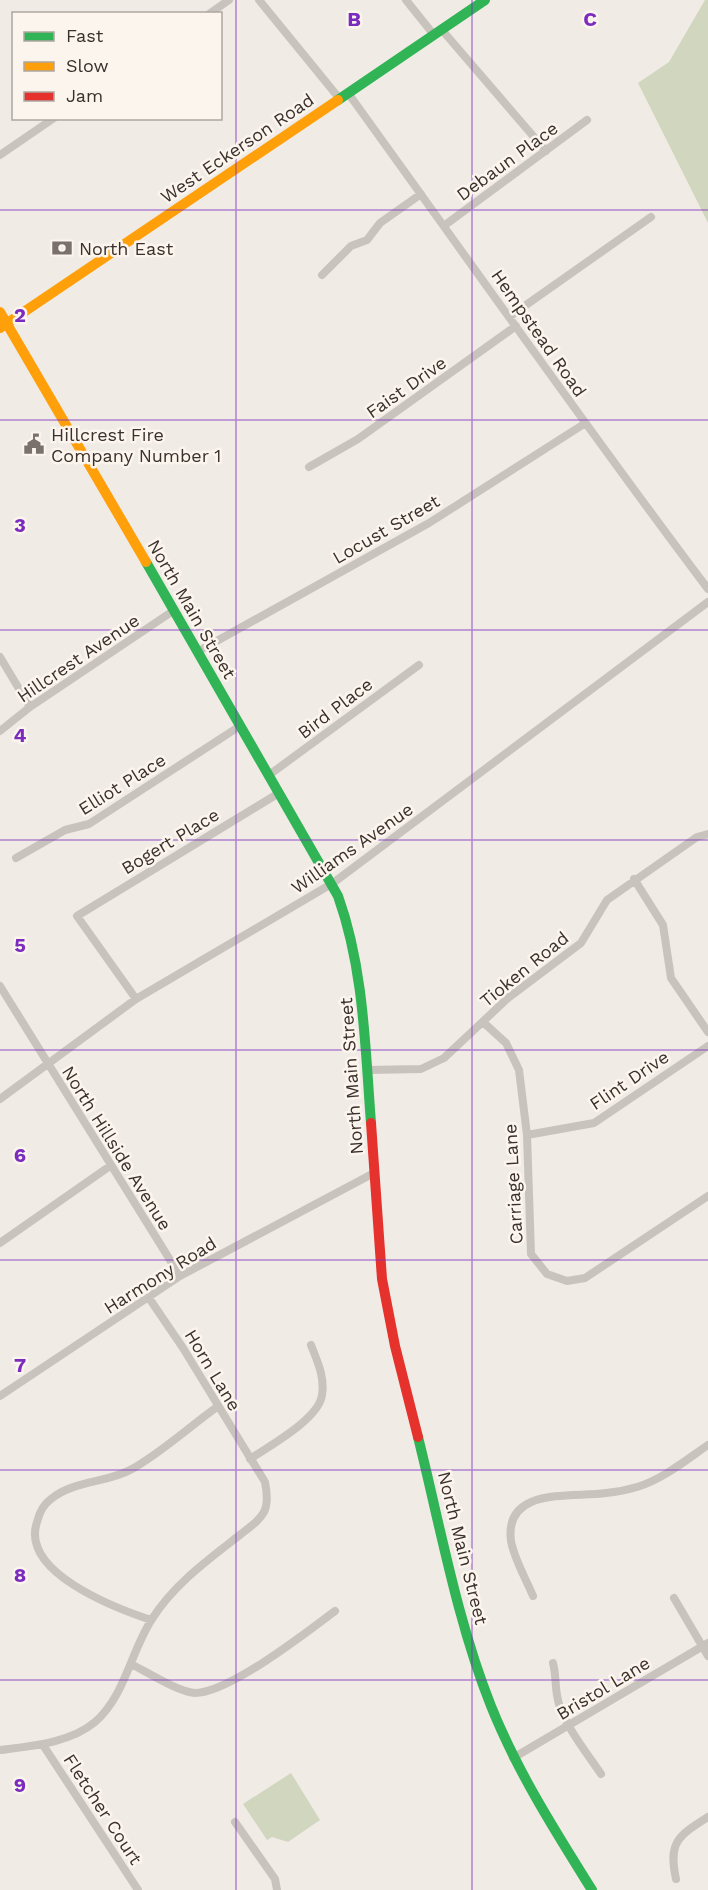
<svg xmlns="http://www.w3.org/2000/svg" width="708" height="1890" viewBox="0 0 708 1890" font-family="'Work Sans',sans-serif">
<style>
.green{fill:#d1d6bf}
.lines{fill:none;stroke-linecap:round;stroke-linejoin:round}
.street{stroke:#c9c3be;stroke-width:8}
.fast{stroke:#30b455;stroke-width:10}
.slow{stroke:#ff9f0a;stroke-width:10}
.jam{stroke:#e5322d;stroke-width:10}
.grid{fill:none;stroke:#7b2cbf;stroke-width:1.5;stroke-opacity:0.55}
.labels{text-anchor:middle;dominant-baseline:central;stroke-width:5;stroke-linejoin:round;paint-order:stroke}
.street-label{font-size:18px;fill:#3b302b;stroke:#fbf5ee}
.poi-label{font-size:18px;fill:#3b302b;stroke:#fbf5ee;text-anchor:start}
.grid-label{font-size:20px;text-anchor:middle;font-weight:bold;fill:#7b2cbf;stroke:#fbf5ee;stroke-width:5;stroke-linejoin:round;paint-order:stroke}
</style>
<rect width="100%" height="100%" fill="#f0ebe5"/>
<!-- green -->
<path class="green" d="M 705,0 L 708,0 L 708,223 L 638,83 L 669,62 Z
M 291,1773 L 320,1820 L 288,1842 L 272,1837 L 267,1840 L 243,1804 Z"/>
<g class="lines">
<!-- street -->
<path class="street" d="M 259,0 L 339,98
M 406,0 L 434,35
M 209,14 L 229,0
M 442,30 L 546,151
M 348,93 C 468,259 585,426 708,589
M 0,155 L 54,118
M 445,225 L 587,120
M 322,275 L 351,246 L 367,240 L 380,223 L 421,194
M 509,317 L 651,217
M 309,467 L 358,439 L 516,326
M 197,652 L 429,523 L 584,424
M 0,657 L 30,707
M 0,731 L 30,707 L 173,611
M 269,775 L 419,665
M 16,858 L 65,830 L 89,824 L 240,726
M 634,879 L 663,925 L 671,978 L 708,1032
M 0,986 L 180,1276
M 136,999 L 77,916 L 279,793
M 483,1022 L 506,1043 L 519,1070 L 527,1135 L 531,1254 L 547,1274 L 567,1281 L 585,1278 L 708,1196
M 368,1070 L 421,1069 L 444,1058 L 508,998 L 581,943 L 607,900 L 697,837 L 708,834
M 0,1099 L 136,999 L 333,883 L 708,602
M 527,1135 L 594,1123 L 708,1046
M 0,1243 L 110,1166
M 0,1396 L 180,1276 L 374,1173
M 250,1459 C 269,1446 319,1419 322,1395 C 325,1376 317,1361 311,1345
M 533,1596 C 526,1579 514,1559 511,1541 C 504,1486 572,1498 606,1493 C 616,1492 627,1490 637,1487 C 663,1479 686,1460 708,1445
M 674,1598 L 708,1656
M 151,1620 C 115,1608 20,1572 37,1522 C 39,1514 44,1504 51,1499 C 74,1480 108,1483 132,1469 C 162,1452 189,1427 217,1407
M 553,1663 C 556,1674 555,1684 557,1695 C 560,1720 587,1753 601,1774
M 131,1664 C 147,1672 178,1692 195,1693 C 229,1693 307,1632 335,1611
M 43,1745 L 138,1890
M 0,1750 C 31,1746 70,1743 95,1722 C 125,1696 131,1651 152,1619 C 174,1584 209,1559 241,1534 C 263,1517 271,1512 265,1482 L 183,1348 L 149,1298
M 513,1758 L 708,1643
M 235,1822 L 275,1879 L 277,1890
M 676,1879 C 668,1842 678,1836 708,1817"/>
<!-- fast -->
<path class="fast" d="M 338,100 L 485,0
M 146,562 L 338,896 C 364,969 365,1046 371,1123
M 418,1437 C 440,1525 457,1621 491,1706 C 517,1771 555,1831 592,1890"/>
<!-- slow -->
<path class="slow" d="M 0,312 L 146,562
M 0,328 L 338,100"/>
<!-- jam -->
<path class="jam" d="M 371,1123 L 382,1279 L 395,1346 L 418,1437"/>
</g>
<!-- grid -->
<path class="grid" d="M 236,0 L 236,1890M 472,0 L 472,1890M 0,210 L 708,210M 0,420 L 708,420M 0,630 L 708,630M 0,840 L 708,840M 0,1050 L 708,1050M 0,1260 L 708,1260M 0,1470 L 708,1470M 0,1680 L 708,1680"/>
<!-- icons -->
<defs>
<g id="bank-bare" transform="scale(1.62)"><path d="M-6-4H6V4H-6ZM0-2.3a2.3 2.3 0 1 0 0 4.6a2.3 2.3 0 1 0 0-4.6Z" fill="#7a716c" stroke="#fbf5ee" stroke-width="2.5" paint-order="stroke"/></g>
<g id="civic-bare" transform="scale(1.62)"><path d="M-.6-6.5H3V-4.5H.6V-3L4-1V1h2V6H-6V1h2V-1L-.6-3ZM-1.2 2.5V6h2.4V2.5Z" fill="#7a716c" stroke="#fbf5ee" stroke-width="2.5" paint-order="stroke"/></g>
</defs>
<g fill-rule="evenodd">
<use href="#bank-bare" x="62" y="248"/>
<use href="#civic-bare" x="34" y="444"/>
</g>
<g class="labels">
<!-- street labels -->
<g class="street-label">
<text transform="translate(237 148) rotate(-34)">West Eckerson Road</text>
<text transform="translate(507 161) rotate(-36)">Debaun Place</text>
<text transform="translate(539 333) rotate(55)">Hempstead Road</text>
<text transform="translate(406 387) rotate(-35)">Faist Drive</text>
<text transform="translate(386 529) rotate(-30)">Locust Street</text>
<text transform="translate(192 609) rotate(60)">North Main Street</text>
<text transform="translate(78 658) rotate(-34)">Hillcrest Avenue</text>
<text transform="translate(335 708) rotate(-37)">Bird Place</text>
<text transform="translate(122 784) rotate(-32)">Elliot Place</text>
<text transform="translate(170 841) rotate(-31)">Bogert Place</text>
<text transform="translate(352 848) rotate(-35)">Williams Avenue</text>
<text transform="translate(524 969) rotate(-39)">Tioken Road</text>
<text transform="translate(351 1076) rotate(-94)">North Main Street</text>
<text transform="translate(629 1080) rotate(-34)">Flint Drive</text>
<text transform="translate(117 1148) rotate(58)">North Hillside Avenue</text>
<text transform="translate(513 1184) rotate(-93)">Carriage Lane</text>
<text transform="translate(160 1275) rotate(-32)">Harmony Road</text>
<text transform="translate(213 1370) rotate(59)">Horn Lane</text>
<text transform="translate(463 1548) rotate(76)">North Main Street</text>
<text transform="translate(603 1688) rotate(-31)">Bristol Lane</text>
<text transform="translate(103 1809) rotate(57)">Fletcher Court</text>
</g>
<!-- poi labels -->
<g class="poi-label">
<text x="79" y="248">North East</text>
<text x="51" y="434">Hillcrest Fire<tspan x="51" dy="21">Company Number 1</tspan></text>
</g>
</g>
<g class="grid-label">
<text x="354" y="26">B</text>
<text x="590" y="26">C</text>
<text x="20" y="322">2</text>
<text x="20" y="532">3</text>
<text x="20" y="742">4</text>
<text x="20" y="952">5</text>
<text x="20" y="1162">6</text>
<text x="20" y="1372">7</text>
<text x="20" y="1582">8</text>
<text x="20" y="1792">9</text>
</g>
<!-- legend -->
<rect x="12" y="12" width="210" height="108" fill="#fbf5ee" stroke="#aea6a0" stroke-width="1.5"/>
<rect x="24" y="32" width="30" height="9" fill="#30b455" stroke="#aea6a0" stroke-width="1.5"/>
<text x="66" y="42" font-size="18" fill="#3b302b">Fast</text>
<rect x="24" y="62" width="30" height="9" fill="#ff9f0a" stroke="#aea6a0" stroke-width="1.5"/>
<text x="66" y="72" font-size="18" fill="#3b302b">Slow</text>
<rect x="24" y="92" width="30" height="9" fill="#e5322d" stroke="#aea6a0" stroke-width="1.5"/>
<text x="66" y="102" font-size="18" fill="#3b302b">Jam</text>
</svg>
